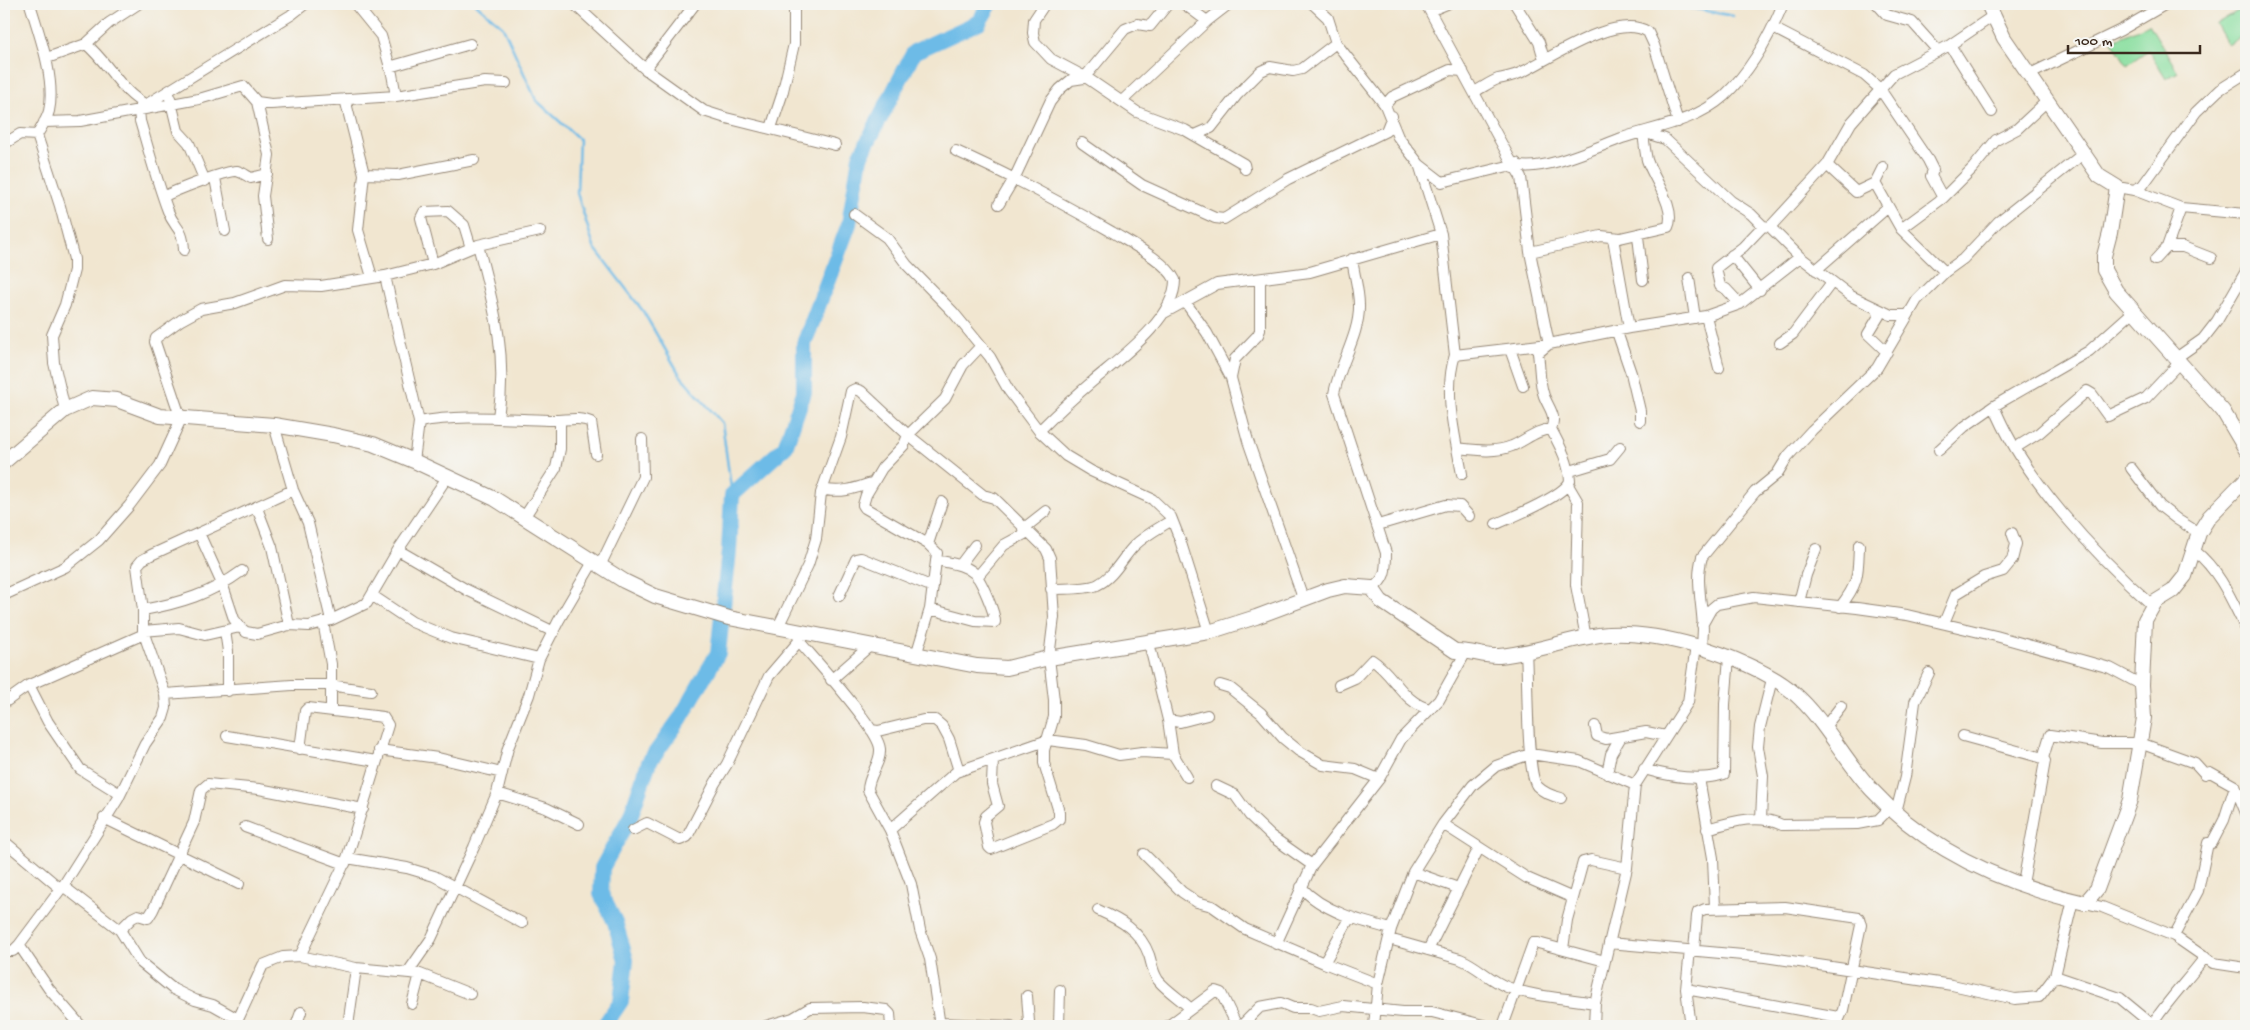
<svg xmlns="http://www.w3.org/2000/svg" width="2250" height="1030" viewBox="0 0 2250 1030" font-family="'Gochi Hand',sans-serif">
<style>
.green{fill:#8cdfa1;stroke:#648460}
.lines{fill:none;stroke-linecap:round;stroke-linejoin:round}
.stream{stroke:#6dbbe7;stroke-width:2.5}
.river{stroke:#6dbbe7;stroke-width:16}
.minor-casing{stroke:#968877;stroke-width:12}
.tertiary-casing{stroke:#968877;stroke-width:16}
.minor{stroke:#fff;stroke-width:10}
.tertiary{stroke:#fff;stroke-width:14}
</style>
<rect width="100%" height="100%" fill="#f6f6f2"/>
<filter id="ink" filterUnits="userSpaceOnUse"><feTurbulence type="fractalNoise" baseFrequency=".02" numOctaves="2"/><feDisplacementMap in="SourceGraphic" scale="10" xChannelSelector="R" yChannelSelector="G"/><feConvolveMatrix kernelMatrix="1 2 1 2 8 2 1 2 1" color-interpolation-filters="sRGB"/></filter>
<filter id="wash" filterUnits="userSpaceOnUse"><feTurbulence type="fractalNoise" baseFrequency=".0096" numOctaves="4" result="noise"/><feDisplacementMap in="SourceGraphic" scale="20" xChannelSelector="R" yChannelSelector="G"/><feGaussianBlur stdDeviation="1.12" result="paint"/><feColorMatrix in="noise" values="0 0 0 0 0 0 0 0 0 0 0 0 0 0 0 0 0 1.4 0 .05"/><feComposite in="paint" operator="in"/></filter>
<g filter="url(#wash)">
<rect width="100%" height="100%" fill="#f1e6d0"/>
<!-- green -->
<path class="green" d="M 2246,6 L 2246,34 L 2228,45 L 2216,24 Z
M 2149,24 L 2178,72 L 2166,79 L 2148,50 L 2127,65 L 2112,41 Z"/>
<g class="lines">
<!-- stream -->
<path class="stream" d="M 476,4 L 503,27 L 536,100 L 579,139 L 577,193 L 594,247 L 643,311 L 680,375 L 722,423 L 732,495
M 1670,4 L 1733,16"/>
<!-- river -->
<path class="river" d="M 604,1026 L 621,1001 L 626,960 L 615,922 L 601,894 L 602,868 L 630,817 L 649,762 L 680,719 L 718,653 L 729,551 L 732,495 L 785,447 L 804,392 L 804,344 L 849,224 L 860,157 L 914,52 L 979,22 L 990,4"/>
</g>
</g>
<g filter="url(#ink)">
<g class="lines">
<!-- minor casing -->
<g class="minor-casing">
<path id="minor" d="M 30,4 C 39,34 56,79 49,111 C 47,119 41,128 37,135 L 60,206 L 74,259 L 74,270 L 65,305 L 52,335 L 54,363 L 65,410
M 355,4 L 381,36 L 392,74 L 396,96
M 574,4 L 645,69 L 704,111 L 726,118 L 835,145
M 1184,4 L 1207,21
M 1313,4 L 1328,18 L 1336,43 L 1385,105 L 1398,137 L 1419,164 L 1441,234 L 1455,355 C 1443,392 1455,436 1462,474
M 1426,4 L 1511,161
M 1515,4 L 1539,42 L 1544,59
M 1877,4 L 1887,15 L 1912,22 L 1938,51
M 1044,5 L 1034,20 L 1033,33 L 1035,42 L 1051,59 L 1087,78 L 1137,112 L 1185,130 L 1244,164 L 1245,169
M 1430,11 L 1447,4
M 1773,28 L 1864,75 L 1880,89 L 1928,160 L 1933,170 L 1931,176 L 1943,198
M 86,44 C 109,63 121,93 147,105
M 1950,45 L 1992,112
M 47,58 L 86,44 L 109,23 L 138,4
M 389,67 L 470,44
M 645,69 L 695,4
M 2028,75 L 2121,30 L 2166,4
M 1474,92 C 1482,88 1490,82 1498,79 C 1507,77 1515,76 1524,71 C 1551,58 1617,12 1648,32 L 1654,45 L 1678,122
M 170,98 L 178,131 L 189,143 L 205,181
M 345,99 L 364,174 L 358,230 L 372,277
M 1122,101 L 1207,21 L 1229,4
M 257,102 L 271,104 L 396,96 L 485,82 L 506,83
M 1385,105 L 1392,97 L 1450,70 L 1463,71
M 44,122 L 80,121 L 199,99 L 243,86 L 257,102 L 269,155 L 263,196 L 268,239
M 771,128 L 782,95 L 794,44 L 794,4
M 1195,135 L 1211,128 L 1237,95 L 1261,71 L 1270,67 L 1293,71 L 1302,69 L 1336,43
M 1082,143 L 1142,185 L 1215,218 L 1224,219 L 1288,179 L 1386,131 L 1392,116
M 4,144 L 20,134 L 37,135
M 956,151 C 1010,175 1060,202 1112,232 C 1130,243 1166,261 1175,280 C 1175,319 1120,358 1093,381 C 1074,397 1056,414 1039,431
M 1420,165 L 1442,182 L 1508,166 L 1513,168 L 1516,163
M 1516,165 C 1542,173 1597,147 1622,138 C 1656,127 1696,121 1724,96 C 1751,71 1769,38 1783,4
M 1827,165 L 1856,192 L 1875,183
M 1883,167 L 1875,183 L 1901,229 L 1945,272
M 364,174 L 398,175 L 474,160
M 215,178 L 225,231
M 2117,187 L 2134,190 L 2143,185 L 2196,112 L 2219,90 L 2246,73
M 2134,190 L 2181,208 L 2246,214
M 163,197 C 174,191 227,170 237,171 C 242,172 247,176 251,178 L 267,174
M 999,204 L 1015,177 L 1050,102 L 1060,89 L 1071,80 L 1084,78 L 1125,29 L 1137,24 L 1150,26 L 1168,4
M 854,214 L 887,238 L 907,265 L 953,312 L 990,357 L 1009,391 L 1039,431 L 1066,456 L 1091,471 L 1152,499 L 1171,517 L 1180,540 L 1209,632
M 1770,227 L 1827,165 L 1851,123 L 1894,74 L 1950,45 L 1993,16
M 1901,229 L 1943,198 L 1973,168 L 1996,140 L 2017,129 L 2047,101
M 1638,236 L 1643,280
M 1613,238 L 1629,328
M 478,245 C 494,307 508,354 498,418
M 2167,247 L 2181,208
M 184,250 C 183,226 174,229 168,211 C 157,182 149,151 140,121 L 139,109 L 291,15 L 305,4
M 1530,252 L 1601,236 L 1620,238 L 1668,227 C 1677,209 1653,178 1647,160 C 1645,151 1644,141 1643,132 L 1665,139 L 1731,201 L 1751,214 L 1763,226 L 1770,227 L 1800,257 L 1851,296 L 1891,315 L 1907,315
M 1732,255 L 1760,290
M 1352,259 C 1354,274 1359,290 1359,305 C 1360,334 1339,365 1334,394 L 1386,553 C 1386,569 1386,580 1372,588
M 2155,260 L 2167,247 L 2183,247 L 2211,258
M 433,264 L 421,218 L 424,212 L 448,211 L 464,225 L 471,248
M 1816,270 L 1888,207
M 385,276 L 419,422 L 414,461
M 1689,278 L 1695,318
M 1186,303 L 1207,333 L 1231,378 L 1248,441 L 1303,598
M 1740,304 L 1726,289 L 1720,286 L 1716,268 L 1743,247 L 1763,226
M 1877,309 L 1879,316 L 1868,334 L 1887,352
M 1164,313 L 1217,284 L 1310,272 L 1441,234
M 1706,316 L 1719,368
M 1617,332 L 1631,373 L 1640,411 L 1640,421
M 1780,343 L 1793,334 L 1832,282
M 1510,349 L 1523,386
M 1455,355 L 1549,344 L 1629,328 L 1706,316 L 1740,304 L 1800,257
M 2176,358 L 2203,339 L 2217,321 L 2246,271
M 1231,378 L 1235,359 L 1258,335 L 1260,330 L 1260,279
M 1994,406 C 2022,477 2096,555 2153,606
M 419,422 C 462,414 505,419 549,420 C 564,421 577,416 591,422 L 596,454
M 274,425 L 293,490 L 308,523 L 331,620
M 1457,448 C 1476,450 1494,453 1512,446 C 1526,440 1536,430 1551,429
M 2015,448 L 2039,433 L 2087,391 L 2092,394 L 2108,416 L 2146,398 L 2180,362
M 1939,450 L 1964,427 L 1994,406 L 2089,351 L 2134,311
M 2131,468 L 2160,506 L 2178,520 L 2199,533
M 1570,471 L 1610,459 L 1620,447
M 1568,485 L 1578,502 L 1576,585 L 1586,638
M 821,493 L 826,490 C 845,493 855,488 874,482
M 257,508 L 272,547 L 289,625
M 525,516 L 556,468 L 560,449 L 560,421
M 1496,524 C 1512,517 1564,496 1570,481 C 1569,462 1560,446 1551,429 C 1557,415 1549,409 1544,396 C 1539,383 1540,366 1538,353 L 1549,344 L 1530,252 L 1521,177 L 1515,167
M 1378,525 L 1446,505 L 1460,506 L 1469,516
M 1023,529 L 1046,511
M 199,533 L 223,586 L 234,619 L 240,627 L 246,632 L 257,634 L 289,625 L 309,626 L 331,620 L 367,603 L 398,550 L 448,476
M 928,544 L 942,502
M 398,550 L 467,590 L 554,632
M 2195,551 C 2220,571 2232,601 2246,629
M 960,565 L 975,545
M 600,566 L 643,477 L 642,439
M 977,577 L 1004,545 L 1028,532
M 1051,589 C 1065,588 1084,590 1097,585 C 1114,577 1122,558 1134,546 C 1145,535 1159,528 1172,520
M 4,595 L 65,567 L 99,540 L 129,506 L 160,465 L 181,419 L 155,342 L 156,338 L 181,320 L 201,309 L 235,303 L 285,285 L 321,286 L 385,276 L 433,264 L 478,245 L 540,231
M 373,596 L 412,622 L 451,638 L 539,659
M 839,596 L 856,559 L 861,558 L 933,587
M 1799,602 L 1806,575 L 1816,549
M 1840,607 C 1859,583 1858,575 1859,545
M 930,609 L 975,621 L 995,622 C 995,613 981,579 974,573 C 964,564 949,563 937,560
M 143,610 C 180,603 211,594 242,571
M 323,622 L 331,664 L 331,709
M 1944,623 L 1956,594 L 1984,577 L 2003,571 L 2012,560 L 2016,544 L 2012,533
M 1702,625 L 1711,609 L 1717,604 L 1754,597 L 1857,608 L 1907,615 L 1996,636 L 2110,668 L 2142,685
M 778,627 L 808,565 L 816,539 L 821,493 L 841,437 L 851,391 L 855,389 L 861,391 L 908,435 L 983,495 L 994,498 L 1046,549 L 1050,558 L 1054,617 L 1049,658 L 1054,700 L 1054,717 L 1044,750 L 1044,763 L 1059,812 L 1059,819 L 1053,824 L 991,849 L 989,847 L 984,822 L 986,816 L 998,806 L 992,784 L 993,760
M 797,630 L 799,641 C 815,660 879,729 880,749 C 881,764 868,775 868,790 L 890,830 L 911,884 L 920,930 L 930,959 L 940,1026
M 143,631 L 179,628 L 205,635 L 240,627
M 225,631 L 228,651 L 228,691
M 1149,643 L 1168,720 L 1173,754 L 1187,777
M 1701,648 C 1708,619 1693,587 1702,557 L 1755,492 L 1777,474 L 1788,456 L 1812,430 L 1877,368 L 1917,300 L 1945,272 L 1963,259 L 1998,222 L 2084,153
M 917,652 L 930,609 L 937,553 L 928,544 L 865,508 L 863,505 L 866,495 L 882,468 L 904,445 L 908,435 L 945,399 L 963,365 L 980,347
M 1526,652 C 1528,675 1526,772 1537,786 C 1544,793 1552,796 1561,798
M 831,680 L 872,644
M 29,685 L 48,722 L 80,769 L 120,794
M 1220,685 L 1230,688 L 1261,713 L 1283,738 L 1299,751 L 1323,765 L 1355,769 L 1379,779
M 1339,685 L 1355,678 L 1372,660 C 1394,674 1403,703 1430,709
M 165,694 L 292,685 L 329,685 L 371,691
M 4,703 L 29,685 L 144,634
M 1168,720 L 1180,722 L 1207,715
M 1595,726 L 1597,736 L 1606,739 L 1646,732 L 1666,736
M 1824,728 L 1841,706
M 871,730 L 878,731 L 923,720 L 935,720 L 942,726 L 949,739 L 959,771
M 227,736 L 376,761
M 1963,736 L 2043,758 L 2045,761 L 2023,884
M 300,749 L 305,711 L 308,708 L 383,717 L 388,725 L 347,858 L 300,956
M 379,750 L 438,758 L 502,773
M 2043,758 L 2050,735 L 2102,743 L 2140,743 L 2195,763 L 2205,774 L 2210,772 L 2235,786 L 2246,813
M 1644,769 C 1668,776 1699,782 1724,774 L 1725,704 L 1729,658
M 1607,774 L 1611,754 L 1621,737
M 1699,778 L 1713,858 L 1715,908
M 1216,786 L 1235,795 L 1250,816 L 1271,836 L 1312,865
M 497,793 L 546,808 L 579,824
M 1896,812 L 1905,777 L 1915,702 L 1929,673
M 104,818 L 239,884
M 1761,819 L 1763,776 L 1758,747 L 1760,727 L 1772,679
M 1443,824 L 1527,878 L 1573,898
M 245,827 L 345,864
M 1707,829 C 1731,822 1758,813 1782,825 L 1857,824 L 1878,820 L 1891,807
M 633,830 L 647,823 L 680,840 L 687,837 L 715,783 L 727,764 L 769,676 L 799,641
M 890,830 L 956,772 L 1048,740 L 1086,745 L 1119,755 L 1142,752 L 1173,754
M 4,841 L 61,889
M 1144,854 L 1182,892 L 1197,902 L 1212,906 L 1245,929 L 1324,963 L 1378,984
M 347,858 L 407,868 L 434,876 L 522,923
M 1413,872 L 1458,888
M 63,886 L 120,930 L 140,962 L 173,989 L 195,1000 L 213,1005 L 238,1019
M 1301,887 C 1322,911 1360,921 1391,929
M 2085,903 L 2102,907 L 2174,936 L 2213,963 L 2246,968
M 1098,910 C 1120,920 1140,930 1149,955 C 1152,964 1152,971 1158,980 C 1166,990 1180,999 1190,1008
M 120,930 L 132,918 L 138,915 L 148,918 L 153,910 L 194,822 L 201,790 L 208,784 L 259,789 L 363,809
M 2174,936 L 2198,891 L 2208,843 L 2212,843 L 2224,820 L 2235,786
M 1389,939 L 1460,959 C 1478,966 1489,980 1507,987 C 1534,997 1567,998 1595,1003
M 1609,943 L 1765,957 L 1952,985 L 2015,999 L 2039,997 L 2055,976 L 2073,900
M 1276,944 L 1312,865 L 1379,779 L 1401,739 L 1439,700 L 1467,650
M 19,945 L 49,989 L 81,1026
M 1563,949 L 1567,920 L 1583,862 L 1591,860 L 1627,868
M 1428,950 L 1479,848
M 1690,950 L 1686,989 L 1691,1026
M 1694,950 L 1697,916 L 1698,912 L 1705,909 L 1785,907 L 1859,918 L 1861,925 L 1843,1010 L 1836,1026
M 4,951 L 13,951 L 19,945 L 63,886 L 118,799 L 145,744 L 163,718 L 166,708 L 165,694 L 143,631 L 143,610 L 137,566 L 142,560 L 151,555 L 293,490
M 1324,963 L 1350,917
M 408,972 L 431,939 L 474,847 L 497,793 L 508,748 L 529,695 L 539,659 L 559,620 L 593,562
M 2055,976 L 2120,998 L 2154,1026
M 1686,989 L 1838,1017
M 412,1004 L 420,974
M 940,1023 L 1011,1026
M 235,1026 L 263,965 L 283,957 L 300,956 L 356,968 L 420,974 L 470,994
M 296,1026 L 301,1012
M 348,1026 L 356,968
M 766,1026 L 793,1018 L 810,1008 L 863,1007 L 886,1010 L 890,1014 L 891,1026
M 1025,1026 L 1029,1022 L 1027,996
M 1059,1026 L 1060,990
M 1168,1026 L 1215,991 L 1221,993 L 1237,1026
M 1241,1026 L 1260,1007 L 1281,1003 L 1293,1008 L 1311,1008 L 1319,1011 L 1343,1006 L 1403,1012 L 1432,1012 L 1487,1026
M 1374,1026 L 1378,984 L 1391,929 L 1413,872 L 1443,824 L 1473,785 L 1496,766 L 1530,754 L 1579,761 L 1635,785
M 1503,1026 L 1533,943 L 1538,943 L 1605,961
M 1594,1026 L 1595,1003 L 1627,868 L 1635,785 L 1688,702 L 1696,646
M 2151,1026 C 2167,1001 2187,981 2205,957"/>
</g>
<!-- tertiary casing -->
<g class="tertiary-casing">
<path id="tertiary" d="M 1988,4 L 2004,38 L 2099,176 L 2117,187 L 2110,233 L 2104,256 L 2104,270 L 2116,291 L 2223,411 L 2246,450
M 4,462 L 65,410 L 92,398 L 117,400 L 160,416 L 274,425 L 333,435 L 373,444 L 414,461 L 495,499 L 624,581 L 655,596 L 729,618 L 977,666 L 1007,668 L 1049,658 L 1209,632 L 1256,617 L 1328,590 L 1345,586 L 1372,588 L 1381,601 L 1455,651 C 1471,650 1483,657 1499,656 C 1533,653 1565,640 1599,635 C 1630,631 1667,638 1696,646 C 1727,655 1770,672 1794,693 C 1825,720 1844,760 1872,790 C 1928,851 2006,885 2085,903 L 2097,889 L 2130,800 L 2144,718 L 2142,685 L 2145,620 L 2155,602 L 2173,591 L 2185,576 L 2199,533 L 2209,517 L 2246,479"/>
</g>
<!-- minor -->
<use href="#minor" class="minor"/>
<!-- tertiary -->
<use href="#tertiary" class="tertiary"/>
</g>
</g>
<!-- margin -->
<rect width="2250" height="1030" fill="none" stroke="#f6f6f2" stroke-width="20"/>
<!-- scale -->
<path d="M2068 45v8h132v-8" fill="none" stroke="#3b2a1e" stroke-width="2.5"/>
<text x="2075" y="45" font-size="15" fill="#3b2a1e" stroke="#f6f6f2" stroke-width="4" paint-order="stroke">100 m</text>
</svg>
